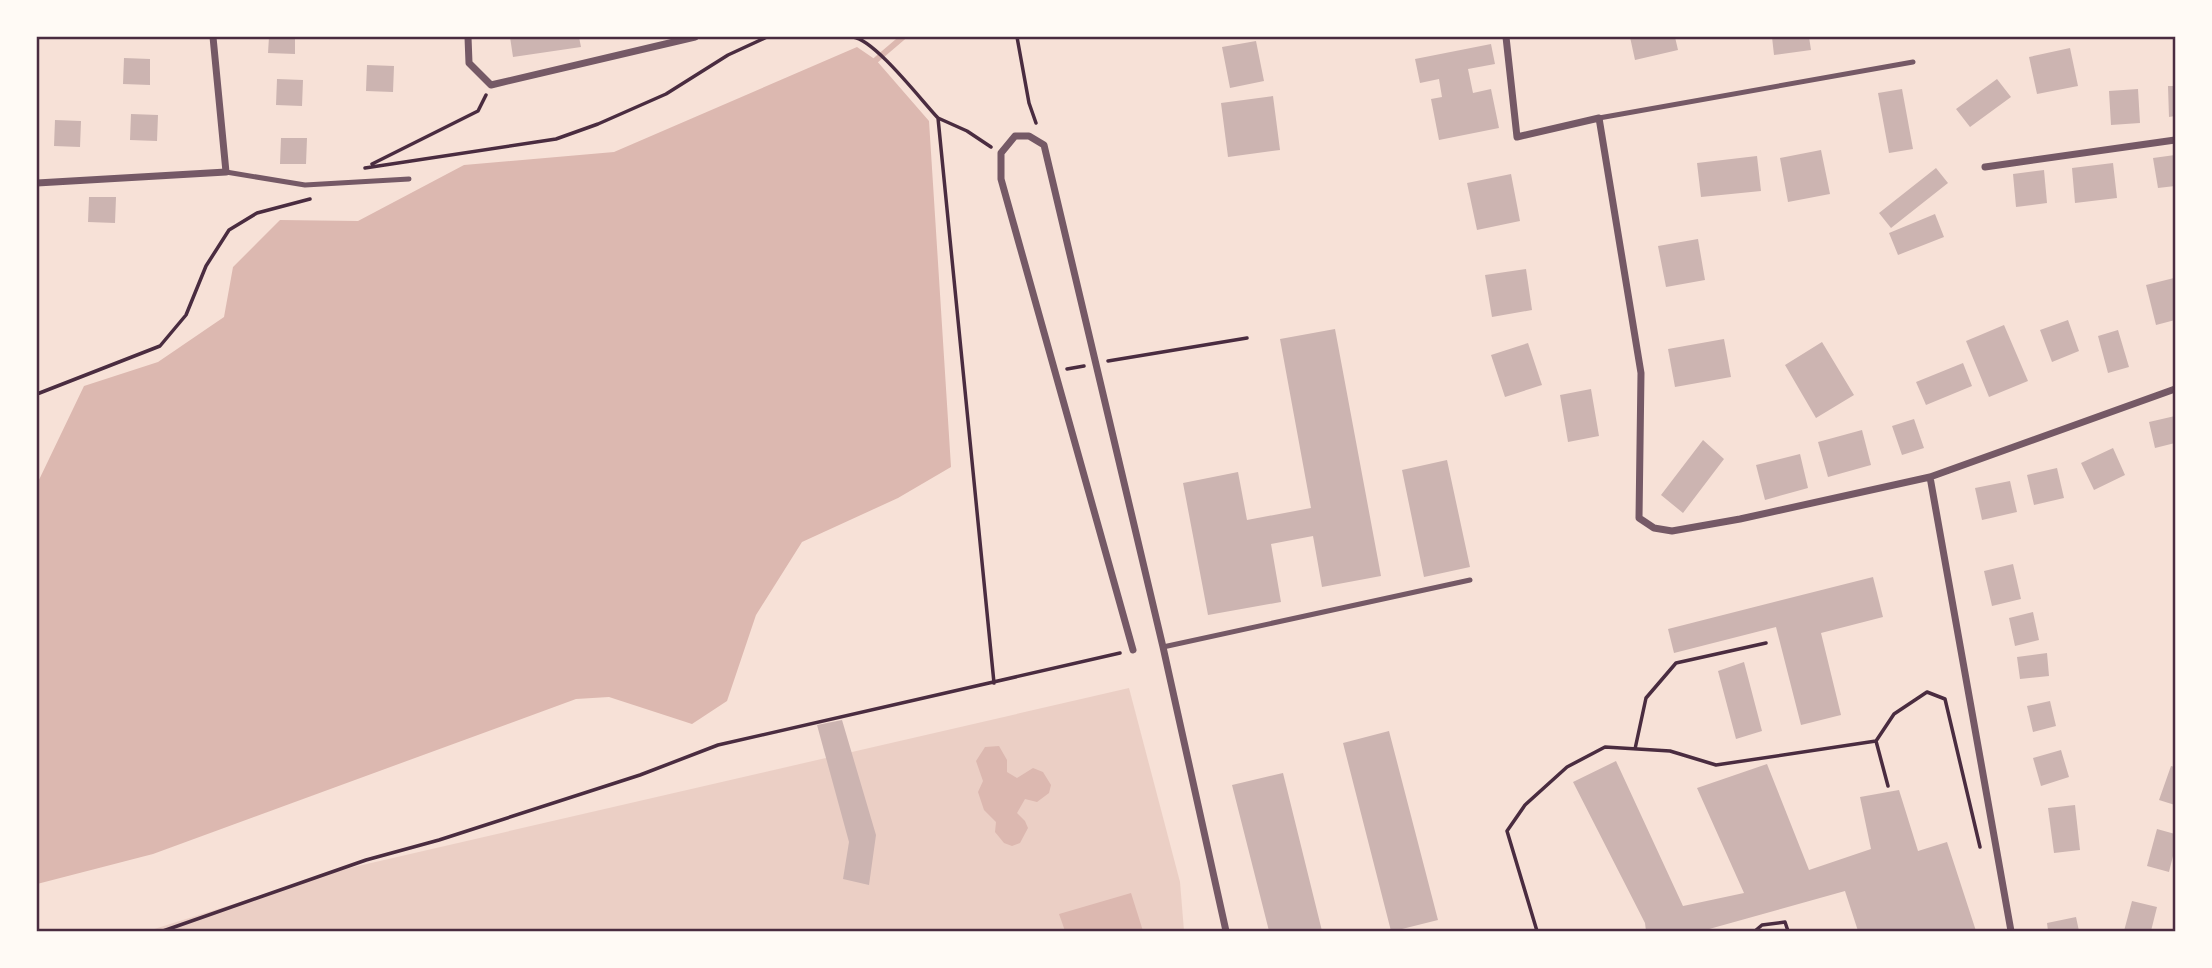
<svg xmlns="http://www.w3.org/2000/svg" width="2212" height="968" viewBox="0 0 2212 968" font-family="Ubuntu,sans-serif">
<style>
.green{fill:#ebcfc5}
.water{fill:#dcb8b0}
.lines{fill:none;stroke-linecap:round;stroke-linejoin:round}
.stream{stroke:#dcb8b0;stroke-width:6}
.building{fill:#ccb4b1}
.path{stroke:#4a2c40;stroke-width:3.5}
.service{stroke:#755966;stroke-width:5}
.minor{stroke:#755966;stroke-width:7}
.neatline{fill:none;stroke:#4a2c40;stroke-width:2.5}
</style>
<rect width="100%" height="100%" fill="#f7e1d7"/>
<!-- green -->
<path class="green" d="M 1129,688 L 1180,882 L 1184,931 L 148,931 L 345,869 Z"/>
<!-- water -->
<path class="water" d="M 857,47 L 876,60 L 929,121 L 951,467 L 898,498 L 802,542 L 756,615 L 727,701 L 692,724 L 609,697 L 576,699 L 153,854 L 37,884 L 37,484 L 84,386 L 158,362 L 224,317 L 233,267 L 280,220 L 358,221 L 464,165 L 614,152 Z
M 999,746 L 1007,760 L 1007,772 L 1017,778 L 1033,768 L 1043,772 L 1051,785 L 1049,793 L 1037,802 L 1025,799 L 1017,813 L 1025,821 L 1028,828 L 1020,843 L 1012,846 L 1004,843 L 995,832 L 996,822 L 984,810 L 978,792 L 983,781 L 976,761 L 985,747 Z
M 1131,893 L 1143,931 L 1065,931 L 1059,914 Z"/>
<g class="lines">
<!-- stream -->
<path class="stream" d="M 876,60 L 903,37"/>
</g>
<!-- building -->
<path class="building" d="M 269,37 L 295,37 L 295,54 L 268,53 Z
M 510,37 L 579,37 L 581,47 L 513,57 Z
M 1630,37 L 1675,37 L 1678,50 L 1635,60 Z
M 1772,37 L 1809,37 L 1811,50 L 1774,55 Z
M 1256,41 L 1264,81 L 1230,88 L 1222,47 Z
M 1491,44 L 1495,64 L 1468,69 L 1473,93 L 1491,89 L 1499,128 L 1439,140 L 1431,99 L 1442,97 L 1439,79 L 1420,83 L 1415,59 Z
M 2070,48 L 2078,86 L 2037,94 L 2029,57 Z
M 124,58 L 150,59 L 150,85 L 123,84 Z
M 367,65 L 394,66 L 393,92 L 366,91 Z
M 277,79 L 303,80 L 302,106 L 276,105 Z
M 1997,79 L 2011,97 L 1970,127 L 1956,109 Z
M 2168,86 L 2175,86 L 2175,116 L 2169,117 Z
M 1902,89 L 1913,149 L 1889,153 L 1878,93 Z
M 2138,89 L 2140,123 L 2111,125 L 2109,91 Z
M 1273,96 L 1280,150 L 1228,157 L 1221,103 Z
M 131,114 L 158,115 L 157,141 L 130,140 Z
M 55,120 L 81,121 L 80,147 L 54,146 Z
M 281,138 L 307,138 L 306,164 L 280,164 Z
M 1821,150 L 1830,194 L 1788,202 L 1780,158 Z
M 2175,155 L 2175,186 L 2158,188 L 2153,158 Z
M 1757,156 L 1761,191 L 1701,197 L 1697,163 Z
M 2113,163 L 2117,198 L 2075,203 L 2072,168 Z
M 1936,168 L 1948,183 L 1891,228 L 1879,213 Z
M 2044,170 L 2047,203 L 2016,207 L 2013,174 Z
M 1511,174 L 1520,221 L 1477,230 L 1467,183 Z
M 89,197 L 116,197 L 115,223 L 88,222 Z
M 1935,214 L 1944,237 L 1898,255 L 1889,233 Z
M 1698,239 L 1705,280 L 1666,287 L 1658,246 Z
M 1526,269 L 1532,310 L 1492,317 L 1485,275 Z
M 2174,278 L 2175,320 L 2156,325 L 2146,285 Z
M 2068,320 L 2079,351 L 2052,362 L 2040,330 Z
M 2004,325 L 2028,381 L 1989,397 L 1966,341 Z
M 1335,329 L 1381,576 L 1322,587 L 1313,536 L 1271,544 L 1281,602 L 1208,615 L 1183,483 L 1238,472 L 1247,520 L 1311,508 L 1280,339 Z
M 2118,330 L 2129,367 L 2108,373 L 2098,336 Z
M 1724,339 L 1731,377 L 1675,387 L 1668,349 Z
M 1822,342 L 1854,395 L 1816,418 L 1785,365 Z
M 1528,343 L 1542,385 L 1505,397 L 1491,355 Z
M 1963,363 L 1972,386 L 1926,405 L 1916,382 Z
M 1591,389 L 1599,436 L 1568,442 L 1560,395 Z
M 2175,416 L 2175,443 L 2155,448 L 2149,422 Z
M 1914,419 L 1924,448 L 1902,455 L 1892,426 Z
M 1862,430 L 1871,465 L 1828,477 L 1818,442 Z
M 1703,440 L 1724,459 L 1683,513 L 1661,495 Z
M 2113,448 L 2125,475 L 2094,490 L 2081,463 Z
M 1800,454 L 1808,488 L 1765,500 L 1756,465 Z
M 1447,460 L 1470,567 L 1424,577 L 1402,470 Z
M 2057,468 L 2064,498 L 2034,505 L 2027,475 Z
M 2010,481 L 2017,512 L 1982,520 L 1975,488 Z
M 2013,564 L 2021,599 L 1992,606 L 1984,571 Z
M 1873,577 L 1883,617 L 1821,633 L 1841,715 L 1801,725 L 1776,627 L 1674,653 L 1668,629 Z
M 2033,612 L 2039,640 L 2015,646 L 2009,618 Z
M 2047,653 L 2049,676 L 2020,679 L 2017,657 Z
M 1744,662 L 1762,731 L 1736,739 L 1718,671 Z
M 2050,701 L 2056,726 L 2033,732 L 2027,706 Z
M 842,720 L 876,835 L 869,885 L 843,879 L 849,842 L 817,725 Z
M 1389,731 L 1438,920 L 1394,931 L 1391,931 L 1343,743 Z
M 2061,750 L 2069,777 L 2041,786 L 2033,758 Z
M 1616,761 L 1683,906 L 1744,893 L 1697,788 L 1767,764 L 1809,870 L 1871,849 L 1860,797 L 1899,790 L 1918,851 L 1947,842 L 1976,931 L 1858,931 L 1845,891 L 1702,931 L 1646,931 L 1645,923 L 1573,782 Z
M 2171,766 L 2175,767 L 2175,805 L 2159,800 Z
M 1283,773 L 1322,931 L 1269,931 L 1232,785 Z
M 2075,805 L 2080,850 L 2054,853 L 2048,808 Z
M 2157,829 L 2175,834 L 2175,848 L 2169,872 L 2147,866 Z
M 2132,901 L 2157,907 L 2151,931 L 2124,931 Z
M 2076,917 L 2079,931 L 2048,931 L 2047,923 Z"/>
<g class="lines">
<!-- path -->
<path class="path" d="M 853,37 C 875,40 921,100 938,118 L 994,683
M 1017,37 L 1029,103 L 1036,123
M 938,118 L 967,131 L 991,147
M 372,164 L 478,111 L 486,95
M 365,168 L 556,139 L 598,124 L 666,94 L 728,55 L 767,37
M 1108,361 L 1247,338
M 1067,369 L 1084,366
M 37,394 L 160,346 L 186,315 L 206,266 L 229,230 L 257,213 L 310,199
M 1876,741 L 1888,786
M 1635,749 L 1646,698 L 1676,663 L 1766,643
M 163,931 L 366,860 L 439,840 L 640,775 L 718,745 L 1120,653
M 1537,931 L 1507,831 L 1525,805 L 1567,767 L 1605,747 L 1670,751 L 1716,765 L 1876,741 L 1894,714 L 1927,692 L 1945,699 L 1980,847
M 1755,931 L 1762,925 L 1785,922 L 1788,931"/>
<!-- service -->
<path class="service" d="M 1599,118 L 1913,62
M 226,172 L 305,185 L 409,179
M 1163,647 L 1470,580"/>
<!-- minor -->
<path class="minor" d="M 468,37 L 469,63 L 491,85 L 695,37
M 1506,37 L 1517,137 L 1599,118 L 1641,373 L 1639,518 L 1654,528 L 1672,531 L 1740,519 L 1930,477 L 2175,389
M 1985,167 L 2175,140
M 37,183 L 226,172 L 213,37
M 1930,477 L 2011,931
M 1133,650 L 1001,179 L 1001,153 L 1015,136 L 1029,136 L 1044,145 L 1163,647 L 1226,931"/>
</g>
<!-- border -->
<rect width="2212" height="968" fill="none" stroke="#fffaf5" stroke-width="77"/>
<rect x="38" y="38" width="2136" height="892" class="neatline"/>
</svg>
